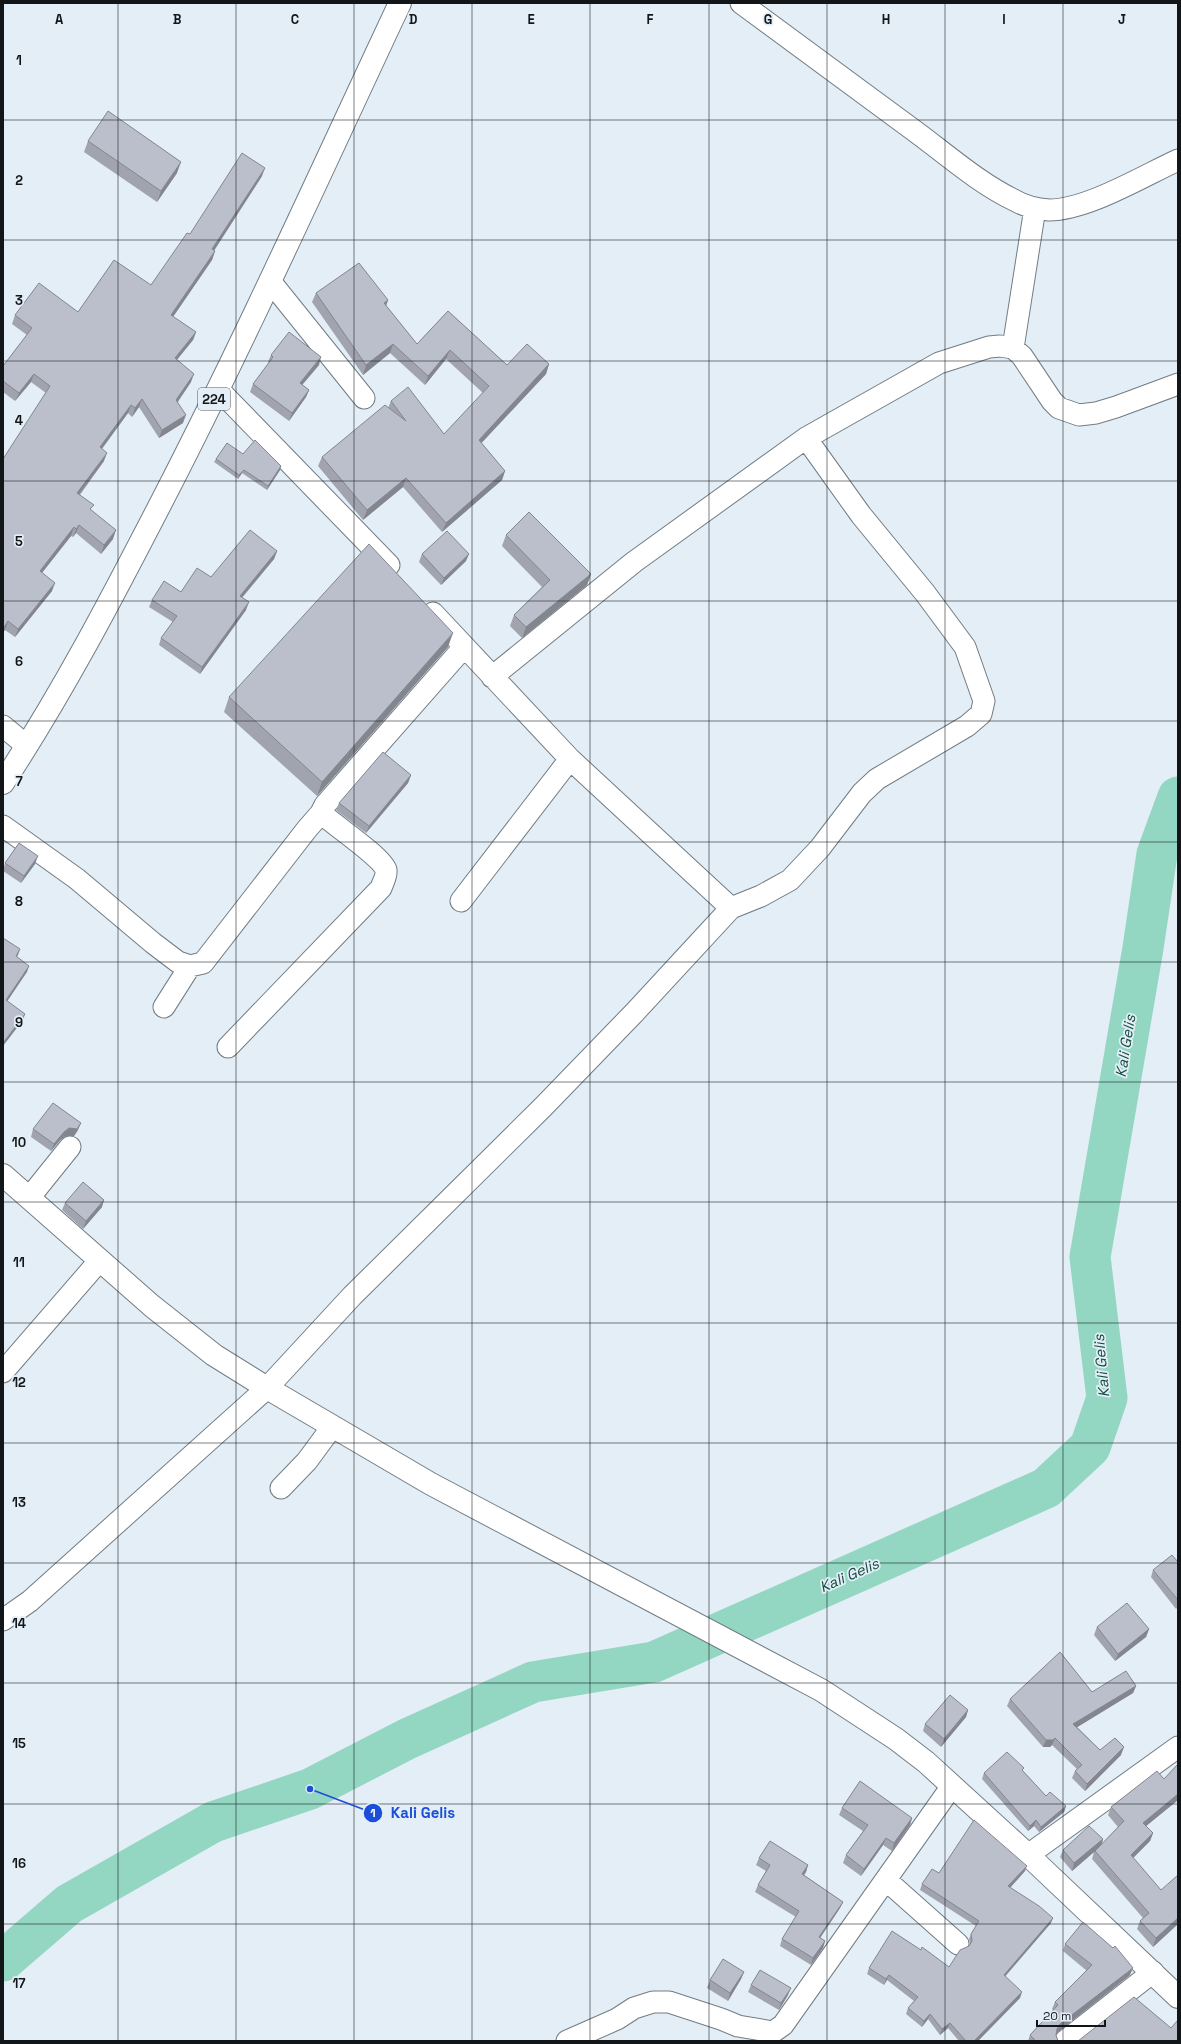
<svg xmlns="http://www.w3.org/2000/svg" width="1181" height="2044" viewBox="0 0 1181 2044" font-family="'Space Grotesk',sans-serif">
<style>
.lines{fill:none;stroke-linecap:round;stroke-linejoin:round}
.river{stroke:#93d6c2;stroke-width:41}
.minor-casing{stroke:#727c83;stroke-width:23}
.tertiary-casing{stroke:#727c83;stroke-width:24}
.primary-casing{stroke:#727c83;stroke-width:24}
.minor{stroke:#fff;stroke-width:21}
.tertiary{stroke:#fff;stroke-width:22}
.primary{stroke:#fff;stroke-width:22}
.wall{fill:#a1a4af}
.shaded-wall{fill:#83868e}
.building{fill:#bbbfcb;stroke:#83868e}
.grid{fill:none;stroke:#121619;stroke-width:1;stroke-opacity:0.55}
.labels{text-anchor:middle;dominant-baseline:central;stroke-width:3.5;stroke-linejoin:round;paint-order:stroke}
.shield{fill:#e3eef6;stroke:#51575b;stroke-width:1}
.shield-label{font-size:13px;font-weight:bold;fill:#121619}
.water-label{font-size:15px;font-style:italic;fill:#144d3f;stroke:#e3eef6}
.grid-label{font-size:13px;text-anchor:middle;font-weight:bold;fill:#121619;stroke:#e3eef6;stroke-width:3.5;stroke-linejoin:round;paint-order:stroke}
.leader{fill:none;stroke:#1d4ed8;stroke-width:1.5}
.callout-dot{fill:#1d4ed8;stroke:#e3eef6;stroke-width:1.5}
.mark-label{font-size:12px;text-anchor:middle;font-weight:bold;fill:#fff}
.callout-label{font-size:15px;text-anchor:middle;font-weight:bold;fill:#1d4ed8;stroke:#e3eef6;stroke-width:3.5;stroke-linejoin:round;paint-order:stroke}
</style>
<rect width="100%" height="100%" fill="#e3eef6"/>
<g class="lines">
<!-- river -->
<path class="river" d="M 3,1961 L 69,1904 L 213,1822 L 310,1789 L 407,1739 L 533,1682 L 654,1662 L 1046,1488 L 1090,1447 L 1107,1398 L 1090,1257 L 1143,948 L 1157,854 L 1178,797"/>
<!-- minor casing -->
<g class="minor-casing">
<path id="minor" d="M 741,3 C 798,45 855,87 912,129 C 945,153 977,182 1014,200 C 1024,206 1037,209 1049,210 C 1087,210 1143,176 1178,160
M 270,281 L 364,398
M 1013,348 L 1035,208
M 219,390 L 389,565
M 433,613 L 570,759 L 731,908
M 492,677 L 634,562 L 806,438 L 939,363 L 989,347 L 1000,346 L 1013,348 L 1022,356 L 1052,401 L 1059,408 L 1079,415 L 1096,413 L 1116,407 L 1178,384
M 3,726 L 27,746
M 3,826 L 77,879 L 153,943 L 178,962 L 190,966 L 203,963 L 307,829 L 321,813
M 461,901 L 570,759
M 164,1007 L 190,966
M 228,1047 L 381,888 C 383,882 387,876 386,870 C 382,857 334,825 321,813 L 325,805 L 464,647
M 29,1198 L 70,1147
M 3,1372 L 100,1260
M 281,1488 L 307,1461 L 332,1427
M 3,1620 L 30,1601 L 267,1388 L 352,1296 L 543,1107 L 634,1013 L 731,908 L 761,896 L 790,880 L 820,848 L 862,793 L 877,779 L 967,726 L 981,714 L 984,701 L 965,647 L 925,593 L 861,515 L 806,438
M 1028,1855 L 1178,1747
M 886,1880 L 958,1944
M 567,2041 L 617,2019 L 634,2008 L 653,2002 L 669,2002 L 721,2019 L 738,2026 L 773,2032 L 783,2025 L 952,1786
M 1065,2041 L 1153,1972"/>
</g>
<!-- tertiary casing -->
<g class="tertiary-casing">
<path id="tertiary" d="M 3,1175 L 152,1306 L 214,1355 L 267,1388 L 431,1484 L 821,1690 L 896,1739 L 926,1762 L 1028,1855 L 1178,1997"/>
</g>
<!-- primary casing -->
<g class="primary-casing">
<path id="primary" d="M 3,783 C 63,692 113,596 163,499 C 247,336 322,169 400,3"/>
</g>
<!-- minor -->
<use href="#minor" class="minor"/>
<!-- tertiary -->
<use href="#tertiary" class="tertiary"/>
<!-- primary -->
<use href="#primary" class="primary"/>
</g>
<!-- wall -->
<path class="wall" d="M 88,141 L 177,173 L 157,202 L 84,152 Z
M 262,176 L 214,251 L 215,251 L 212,260 L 173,317 L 196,332 L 193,340 L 177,359 L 191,382 L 178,402 L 183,423 L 159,438 L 139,407 L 132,417 L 128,413 L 102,449 L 104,461 L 80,495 L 113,539 L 101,554 L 76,533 L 73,537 L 71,536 L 42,573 L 52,591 L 15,637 L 5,630 L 46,393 L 31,382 L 15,401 L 3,392 L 3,366 L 27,335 L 12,324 L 15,315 L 78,312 L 151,285 L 190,234 Z
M 316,293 L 388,300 L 386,306 L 417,344 L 448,311 L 507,365 L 549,364 L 546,374 L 481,443 L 505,471 L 502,480 L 442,532 L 403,487 L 363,520 L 318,466 L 322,457 L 388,408 L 391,401 L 444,434 L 483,393 L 446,359 L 425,385 L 390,353 L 363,375 L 312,302 Z
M 271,355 L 319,365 L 302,385 L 309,390 L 306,397 L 289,421 L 250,392 L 253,384 L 269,363 L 268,362 Z
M 243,454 L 281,466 L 280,470 L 267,490 L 242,473 L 238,479 L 214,462 L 216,459 Z
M 506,535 L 591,574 L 587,585 L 522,638 L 510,626 L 514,615 L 542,587 L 502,546 Z
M 277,551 L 274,559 L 242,598 L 246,610 L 200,674 L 159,645 L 161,638 L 173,622 L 149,607 L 152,600 L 181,592 L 211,577 Z
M 422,554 L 466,561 L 441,585 L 419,562 Z
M 448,647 L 317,796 L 224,712 L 229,697 Z
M 411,775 L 408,783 L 366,833 L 336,810 L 339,803 Z
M 5,863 L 35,864 L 21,883 L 3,871 Z
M 33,1129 L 78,1130 L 74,1136 L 66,1136 L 61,1139 L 51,1151 L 31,1137 Z
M 65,1203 L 102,1207 L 83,1229 L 62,1210 Z
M 1178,1562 L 1178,1607 L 1176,1609 L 1151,1577 L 1153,1570 Z
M 1097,1627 L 1149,1629 L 1146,1637 L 1115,1661 L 1094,1635 Z
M 1136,1686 L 1133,1693 L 1077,1727 L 1100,1750 L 1121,1755 L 1085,1791 L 1072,1778 L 1075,1771 L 1077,1769 L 1052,1745 L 1050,1747 L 1043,1747 L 1007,1706 L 1010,1699 L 1092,1692 Z
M 968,1710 L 966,1717 L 941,1747 L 923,1731 L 925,1724 Z
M 1178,1764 L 1178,1800 L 1146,1826 L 1153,1833 L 1150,1841 L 1133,1858 L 1178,1924 L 1153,1947 L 1137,1929 L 1140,1921 L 1143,1918 L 1092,1859 L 1094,1852 L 1072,1871 L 1060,1857 L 1063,1850 L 1103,1839 L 1102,1844 L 1118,1827 L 1108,1815 L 1111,1807 L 1164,1779 Z
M 1023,1771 L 1046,1796 L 1066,1806 L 1064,1812 L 1039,1832 L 1034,1826 L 1028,1831 L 982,1779 L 984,1773 Z
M 842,1808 L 912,1818 L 910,1825 L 892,1851 L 883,1845 L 861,1876 L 843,1863 L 846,1855 L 863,1831 L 839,1815 Z
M 759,1858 L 808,1865 L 806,1872 L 804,1875 L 843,1902 L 840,1908 L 820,1938 L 825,1941 L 823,1948 L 811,1965 L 780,1946 L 782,1939 L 796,1917 L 755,1892 L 758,1885 L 766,1871 L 756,1865 Z
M 1025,1871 L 1010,1888 L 1051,1923 L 1005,1976 L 1020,1998 L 978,2041 L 959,2041 L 948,2028 L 940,2035 L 928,2019 L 922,2027 L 906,2014 L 908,2008 L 914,2001 L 887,1980 L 884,1985 L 867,1974 L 869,1968 L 921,1950 L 949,1967 L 969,1946 L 970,1945 L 969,1939 L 971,1934 L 976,1926 L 920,1890 L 922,1884 Z
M 1065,1944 L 1130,1975 L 1058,2032 L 1056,2035 L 1058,2041 L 1028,2041 L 1030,2035 L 1053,2010 L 1052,2009 L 1055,2002 L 1087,1971 L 1063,1951 Z
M 744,1972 L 741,1979 L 728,2001 L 707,1988 L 710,1980 Z
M 751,1985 L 788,1995 L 779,2010 L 748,1992 Z"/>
<!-- shaded-wall -->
<path class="shaded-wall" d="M 181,162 L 177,173 L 157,202 L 161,191 Z
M 265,168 L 262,176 L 209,258 L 212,249 Z
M 215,251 L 212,260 L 168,324 L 171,315 Z
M 388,300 L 385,309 L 384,303 Z
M 196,332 L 193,340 L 172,366 L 175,358 Z
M 393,344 L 390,353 L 363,375 L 366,365 Z
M 450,350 L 446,359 L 425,385 L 428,376 Z
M 321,357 L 319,365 L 297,391 L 300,383 Z
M 549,364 L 546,374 L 475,450 L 479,440 Z
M 34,374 L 31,382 L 15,401 L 19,393 Z
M 194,374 L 191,382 L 173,408 L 176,400 Z
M 309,390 L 306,397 L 289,421 L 292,413 Z
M 142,399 L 139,407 L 132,417 L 135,408 Z
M 131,405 L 128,413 L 97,455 L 100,447 Z
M 186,415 L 183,423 L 159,438 L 162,430 Z
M 107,453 L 104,461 L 74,501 L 77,493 Z
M 281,466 L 280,470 L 267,490 L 268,486 Z
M 244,470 L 238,479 L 239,475 Z
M 505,471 L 502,480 L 442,532 L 446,523 Z
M 406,478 L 403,487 L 363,520 L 367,510 Z
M 79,525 L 76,533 L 73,537 L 76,529 Z
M 74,527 L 71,536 L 37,579 L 40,571 Z
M 116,530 L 113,539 L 101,554 L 104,545 Z
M 277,551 L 274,559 L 237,603 L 240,596 Z
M 469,554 L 466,561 L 441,585 L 444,578 Z
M 591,574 L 587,585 L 522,638 L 526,627 Z
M 55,583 L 52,591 L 15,637 L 18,629 Z
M 249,602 L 246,610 L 200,674 L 202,667 Z
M 8,621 L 5,630 L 3,633 L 3,629 Z
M 453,633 L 448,647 L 317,796 L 322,782 Z
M 411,775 L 408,783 L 366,833 L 369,826 Z
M 38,856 L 35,864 L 21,883 L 24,876 Z
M 20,949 L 18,955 L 13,962 L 16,956 Z
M 29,966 L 27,972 L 4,1006 L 6,1000 Z
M 25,1014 L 23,1020 L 3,1046 L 3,1043 Z
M 81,1123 L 78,1130 L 74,1136 L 66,1136 L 61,1139 L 51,1151 L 54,1144 L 64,1132 L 69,1128 Z
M 104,1200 L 102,1207 L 83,1229 L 86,1221 Z
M 1149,1629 L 1146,1637 L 1115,1661 L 1118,1654 Z
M 1136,1686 L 1133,1693 L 1071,1731 L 1073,1724 Z
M 968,1710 L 966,1717 L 941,1747 L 944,1739 Z
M 1055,1738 L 1052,1745 L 1050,1747 L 1043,1747 L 1046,1740 Z
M 1124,1747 L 1121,1755 L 1085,1791 L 1087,1784 Z
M 1178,1794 L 1178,1800 L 1140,1831 L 1143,1823 Z
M 1066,1806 L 1064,1812 L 1039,1832 L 1041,1827 Z
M 912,1818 L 910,1825 L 892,1851 L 894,1843 Z
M 1036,1820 L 1034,1826 L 1028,1831 L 1030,1826 Z
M 1153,1833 L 1150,1841 L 1128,1863 L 1131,1855 Z
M 886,1838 L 883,1845 L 861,1876 L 864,1869 Z
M 1103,1839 L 1101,1846 L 1072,1871 L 1074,1863 Z
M 808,1865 L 806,1872 L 800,1881 L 802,1874 Z
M 1027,1866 L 1025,1871 L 1006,1892 L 1008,1886 Z
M 843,1902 L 840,1908 L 816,1944 L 819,1937 Z
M 1053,1918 L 1051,1923 L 1002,1980 L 1004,1975 Z
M 1178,1918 L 1178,1924 L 1153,1947 L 1156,1938 Z
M 825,1941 L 823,1948 L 811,1965 L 813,1958 Z
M 1133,1968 L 1130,1975 L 1058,2032 L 1054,2036 L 1057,2029 L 1060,2024 Z
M 744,1972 L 741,1979 L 728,2001 L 730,1993 Z
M 889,1975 L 887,1980 L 884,1985 L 886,1979 Z
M 791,1988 L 788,1995 L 779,2010 L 781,2003 Z
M 1022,1992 L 1020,1998 L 978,2041 L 974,2041 Z
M 930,2014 L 928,2019 L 922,2027 L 924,2021 Z
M 950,2023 L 948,2028 L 940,2035 L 942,2029 Z"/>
<!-- building -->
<path class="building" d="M 108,111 L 181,162 L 161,191 L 88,141 Z
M 242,153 L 265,168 L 212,249 L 215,251 L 171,315 L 196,332 L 175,358 L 194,374 L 176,400 L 186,415 L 162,430 L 142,399 L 135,408 L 131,405 L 100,447 L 107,453 L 77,493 L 94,505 L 90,509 L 116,530 L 104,545 L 79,525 L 76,529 L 74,527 L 40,571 L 55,583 L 18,629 L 8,621 L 3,629 L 3,459 L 50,386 L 34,374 L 19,393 L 3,381 L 3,366 L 32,328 L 15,315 L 39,283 L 78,312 L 114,260 L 151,285 L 187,233 L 190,234 Z
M 359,263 L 388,300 L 384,303 L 417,344 L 448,311 L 507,365 L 527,344 L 549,364 L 479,440 L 505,471 L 446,523 L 406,478 L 367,510 L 322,457 L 385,405 L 406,421 L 391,401 L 408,387 L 444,434 L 489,386 L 450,350 L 428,376 L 393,344 L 366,365 L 316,293 Z
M 289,332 L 321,357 L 300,383 L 309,390 L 292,413 L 253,384 L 273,357 L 271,355 Z
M 255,440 L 281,466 L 268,486 L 244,470 L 239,475 L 216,459 L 227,443 L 243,454 Z
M 529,512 L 591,574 L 526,627 L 514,615 L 550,580 L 506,535 Z
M 250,530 L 277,551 L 240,596 L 249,602 L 202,667 L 161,638 L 177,616 L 152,600 L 164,581 L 181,592 L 197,568 L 211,577 Z
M 447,531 L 469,554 L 444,578 L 422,554 Z
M 369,544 L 453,633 L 322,782 L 229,697 Z
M 383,752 L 411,775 L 369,826 L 339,803 Z
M 19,843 L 38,856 L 24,876 L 5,863 Z
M 3,938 L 20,949 L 16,956 L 29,966 L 6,1000 L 25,1014 L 3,1043 Z
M 53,1103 L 81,1123 L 77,1129 L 69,1128 L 64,1132 L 54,1144 L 33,1129 Z
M 83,1182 L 104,1200 L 86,1221 L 65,1203 Z
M 1172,1555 L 1178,1562 L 1178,1600 L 1153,1570 Z
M 1127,1603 L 1149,1629 L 1118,1654 L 1097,1627 Z
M 1060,1652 L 1092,1692 L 1126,1671 L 1136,1686 L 1073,1724 L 1100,1750 L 1115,1738 L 1124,1747 L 1087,1784 L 1075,1771 L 1082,1765 L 1055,1738 L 1053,1740 L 1046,1740 L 1010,1699 Z
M 950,1695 L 968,1710 L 944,1739 L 925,1724 Z
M 1007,1752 L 1024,1768 L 1022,1770 L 1046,1796 L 1050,1792 L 1066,1806 L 1041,1827 L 1036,1820 L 1030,1826 L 984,1773 Z
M 1178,1764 L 1178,1794 L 1143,1823 L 1153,1833 L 1131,1855 L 1161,1890 L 1178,1875 L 1178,1918 L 1156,1938 L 1140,1921 L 1149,1913 L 1095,1851 L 1124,1821 L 1111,1807 L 1157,1771 L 1164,1779 Z
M 860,1781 L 912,1818 L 894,1843 L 886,1838 L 864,1869 L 846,1855 L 868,1825 L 842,1808 Z
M 974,1820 L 1027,1866 L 1008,1886 L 1039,1906 L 1053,1918 L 1004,1975 L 1022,1992 L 974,2041 L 966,2041 L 950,2023 L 942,2029 L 930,2014 L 924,2021 L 908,2008 L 918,1997 L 889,1975 L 886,1979 L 869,1968 L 892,1931 L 921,1950 L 922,1947 L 949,1967 L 960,1950 L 969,1946 L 972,1941 L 971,1934 L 979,1921 L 922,1884 L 932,1869 L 939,1873 Z
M 1089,1826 L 1103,1839 L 1074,1863 L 1063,1850 Z
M 770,1841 L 808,1865 L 802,1874 L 843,1902 L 819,1937 L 825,1941 L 813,1958 L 782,1939 L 799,1911 L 758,1885 L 770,1865 L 759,1858 Z
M 1083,1922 L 1113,1948 L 1115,1946 L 1133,1968 L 1060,2024 L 1057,2029 L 1056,2035 L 1058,2041 L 1036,2041 L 1030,2035 L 1058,2005 L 1055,2002 L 1092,1965 L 1065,1944 Z
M 723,1959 L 744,1972 L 730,1993 L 710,1980 Z
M 760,1970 L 791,1988 L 781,2003 L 751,1985 Z
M 1134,1997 L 1171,2028 L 1178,2020 L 1178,2041 L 1078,2041 Z"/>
<!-- grid -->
<path class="grid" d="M 118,3 L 118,2041M 236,3 L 236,2041M 354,3 L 354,2041M 472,3 L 472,2041M 590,3 L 590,2041M 709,3 L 709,2041M 827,3 L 827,2041M 945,3 L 945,2041M 1063,3 L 1063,2041M 3,120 L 1178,120M 3,240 L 1178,240M 3,361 L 1178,361M 3,481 L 1178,481M 3,601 L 1178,601M 3,721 L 1178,721M 3,842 L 1178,842M 3,962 L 1178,962M 3,1082 L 1178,1082M 3,1202 L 1178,1202M 3,1323 L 1178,1323M 3,1443 L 1178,1443M 3,1563 L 1178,1563M 3,1683 L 1178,1683M 3,1804 L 1178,1804M 3,1924 L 1178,1924"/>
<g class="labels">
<!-- shield labels -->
<rect class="shield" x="198" y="388" width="32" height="22" rx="3"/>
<g class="shield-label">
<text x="214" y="399">224</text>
</g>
<!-- water labels -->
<g class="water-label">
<text transform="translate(1125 1046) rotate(-81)">Kali Gelis</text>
<text transform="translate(1101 1366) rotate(-95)">Kali Gelis</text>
<text transform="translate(849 1575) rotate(-24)">Kali Gelis</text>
</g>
</g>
<g class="grid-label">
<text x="59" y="24">A</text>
<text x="177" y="24">B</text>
<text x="295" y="24">C</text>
<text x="413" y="24">D</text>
<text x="531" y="24">E</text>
<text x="650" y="24">F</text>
<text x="768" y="24">G</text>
<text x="886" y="24">H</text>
<text x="1004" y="24">I</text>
<text x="1122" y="24">J</text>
<text x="19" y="65">1</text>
<text x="19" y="185">2</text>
<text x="19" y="305">3</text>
<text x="19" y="425">4</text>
<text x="19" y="546">5</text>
<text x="19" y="666">6</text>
<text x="19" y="786">7</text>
<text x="19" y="906">8</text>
<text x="19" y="1027">9</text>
<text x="19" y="1147">10</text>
<text x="19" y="1267">11</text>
<text x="19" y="1387">12</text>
<text x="19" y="1507">13</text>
<text x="19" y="1628">14</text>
<text x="19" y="1748">15</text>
<text x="19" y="1868">16</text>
<text x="19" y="1988">17</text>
</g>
<!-- callouts -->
<path class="leader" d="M310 1789L373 1813"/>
<g class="callout-dot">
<circle cx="310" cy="1789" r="4"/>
<circle cx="373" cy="1813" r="10"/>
</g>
<g class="mark-label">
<text x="373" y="1817">1</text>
</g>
<g class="callout-label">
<text x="423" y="1818">Kali Gelis</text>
</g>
<!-- border -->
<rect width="1181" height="2044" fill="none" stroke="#121619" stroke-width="8"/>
<!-- scale -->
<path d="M1037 2020v6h68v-6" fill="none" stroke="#121619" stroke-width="2"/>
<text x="1043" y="2020" font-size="12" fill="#121619" stroke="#e3eef6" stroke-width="3" paint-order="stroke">20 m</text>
</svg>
